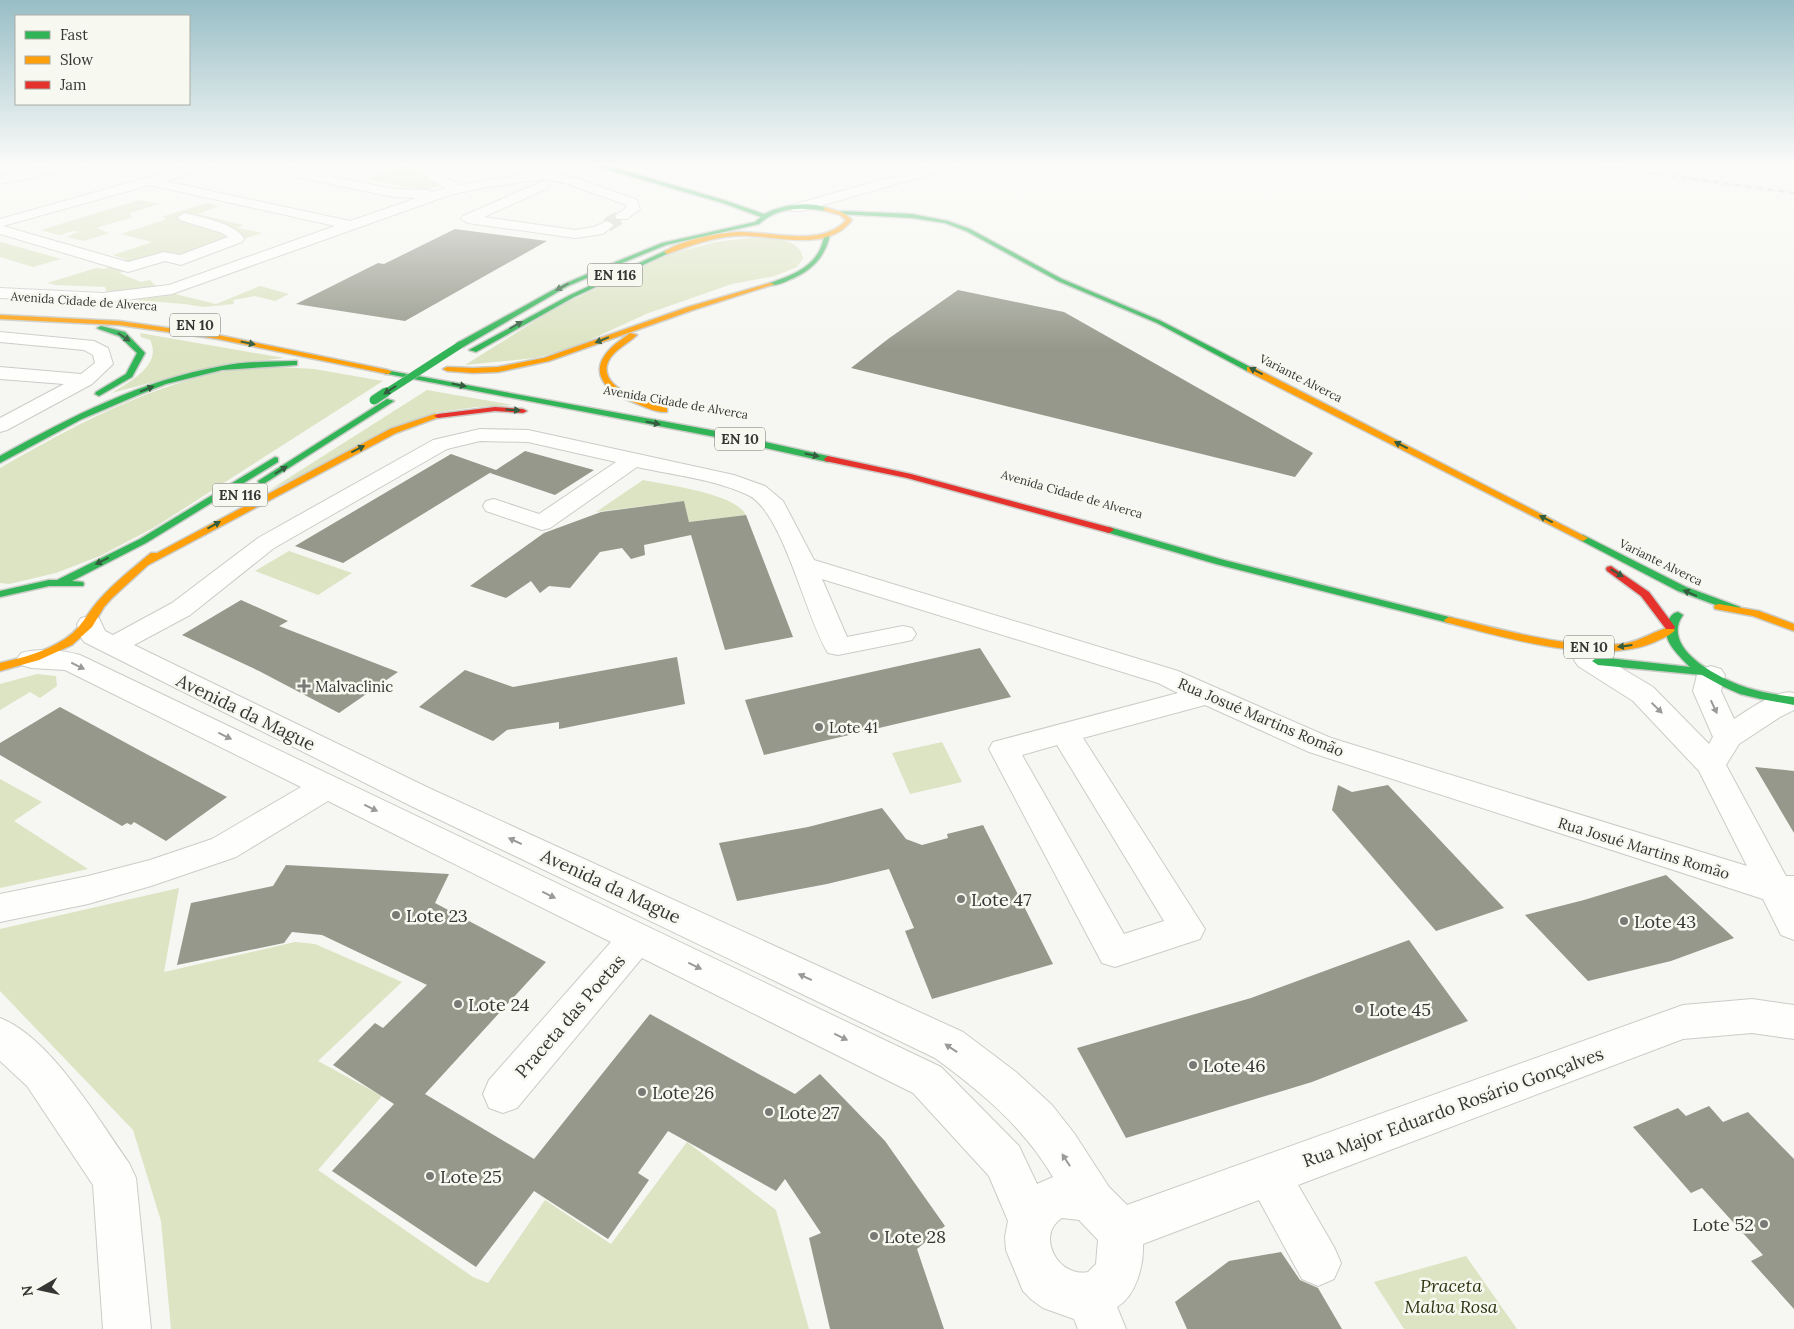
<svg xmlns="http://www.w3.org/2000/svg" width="1794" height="1329" viewBox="0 0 1794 1329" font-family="Lora,serif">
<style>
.green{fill:#dce4c3}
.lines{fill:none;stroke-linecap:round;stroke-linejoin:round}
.stream{stroke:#c1ce93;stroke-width:4}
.building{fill:#95988a}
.street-tunnel{stroke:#d0d1cc;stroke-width:14;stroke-dasharray:14 7;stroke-linecap:butt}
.street-casing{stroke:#cbccc8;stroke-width:2}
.fast-casing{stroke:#cbccc8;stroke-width:3}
.slow-casing{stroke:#cbccc8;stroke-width:3}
.jam-casing{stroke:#cbccc8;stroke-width:3}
.street{fill:#fefefd;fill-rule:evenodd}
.fast{fill:#30b455;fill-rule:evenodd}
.slow{fill:#ff9f0a;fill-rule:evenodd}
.jam{fill:#e5322d;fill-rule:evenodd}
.rail-casing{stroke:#c8c8c8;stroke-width:2.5}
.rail{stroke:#f7f9f0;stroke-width:2;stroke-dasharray:5.5;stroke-linecap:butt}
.fast-bridge-far1-casing{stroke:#d4d4d2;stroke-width:8;stroke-linecap:butt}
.fast-bridge-casing{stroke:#d4d4d2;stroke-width:11;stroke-linecap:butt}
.fast-bridge-far1{stroke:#30b455;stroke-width:7}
.fast-bridge{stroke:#30b455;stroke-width:9}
.oneway{fill:#345c3e}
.oneway2{fill:#9a9a98}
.poi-dot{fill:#797a76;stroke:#f7f9f0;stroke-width:2}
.labels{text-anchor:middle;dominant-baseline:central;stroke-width:5;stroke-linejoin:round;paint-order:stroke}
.far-street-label{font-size:12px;fill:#363734;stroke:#f7f9f0}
.shield{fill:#f7f9f0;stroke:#70716c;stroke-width:1}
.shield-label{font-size:14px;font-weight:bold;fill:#363734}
.poi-label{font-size:15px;fill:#363734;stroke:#f7f9f0;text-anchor:start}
.street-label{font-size:15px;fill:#363734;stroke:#f7f9f0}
.near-street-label{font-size:18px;fill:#363734;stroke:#f7f9f0}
.near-poi-label{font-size:18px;fill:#363734;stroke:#f7f9f0;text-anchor:start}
.near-park-label{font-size:18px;font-style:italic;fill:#2d3511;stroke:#f7f9f0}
</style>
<rect width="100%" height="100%" fill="#f6f7f2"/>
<!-- green -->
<path class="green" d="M 408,166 L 441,186 L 423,190 L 366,179 Z
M 139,200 L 160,204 L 130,213 L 130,216 L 133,217 L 96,228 L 109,233 L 84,241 L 66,237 L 79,232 L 73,231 L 59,235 L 41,230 Z
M 207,203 L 219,206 L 198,214 L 243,225 L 237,228 L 262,233 L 181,260 L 175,255 L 119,273 L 141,282 L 150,280 L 157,287 L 107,293 L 105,287 L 56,285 L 47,283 L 96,268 L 104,269 L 127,260 L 113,255 L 152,242 L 121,234 L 167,219 L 161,217 Z
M 751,238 C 769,239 798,236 803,258 L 797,267 L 775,276 L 732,284 L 646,314 L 590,340 L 562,351 L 535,358 L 465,365 L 557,307 L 667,255 L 715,242 Z
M 0,242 L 1,242 L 61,259 L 33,267 L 0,257 Z
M 260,286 L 289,294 L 275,301 L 255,296 L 233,300 L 234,304 L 204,307 L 184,304 L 134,300 L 171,293 L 216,304 Z
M 140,333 L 284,358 C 227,364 167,378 112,393 C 129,382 163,365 150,340 L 141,337 Z
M 279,367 L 314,369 L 383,381 L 155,527 L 100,556 L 56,573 L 9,584 L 0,583 L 0,468 C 68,429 136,392 214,373 C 234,369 257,369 279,367 Z
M 427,390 L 513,405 L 476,407 L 434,413 L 268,491 Z
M 643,480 C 666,485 735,493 746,515 L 689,522 L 684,501 L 596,512 Z
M 289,551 L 352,573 L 318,595 L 255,571 Z
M 37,674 L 56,676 L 57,686 L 40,698 L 30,692 L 0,710 L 0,684 Z
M 942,742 L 962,782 L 910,794 L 892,753 Z
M 0,779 L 42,802 L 14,821 L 88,869 L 0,888 Z
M 179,888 L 164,972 L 295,942 L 315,944 L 402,982 L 318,1061 L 382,1096 L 318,1170 L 473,1277 L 488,1283 L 545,1200 L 611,1244 L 687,1142 L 776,1210 L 809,1329 L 171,1329 L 161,1221 L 133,1130 L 0,991 L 0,929 Z
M 1466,1256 L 1517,1329 L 1404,1329 L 1374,1282 Z"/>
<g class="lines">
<!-- stream -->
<path class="stream" d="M 1787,163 L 1794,164"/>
</g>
<!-- building -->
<path class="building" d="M 455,229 L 547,241 L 405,321 L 296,304 L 378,263 L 384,264 Z
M 958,290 L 1064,312 L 1313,453 L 1295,477 L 851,368 L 888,339 Z
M 525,451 L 594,470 L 555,495 L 490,473 L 493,471 L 343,563 L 295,546 L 451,454 L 496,470 Z
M 684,501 L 689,522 L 746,515 L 793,637 L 725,650 L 691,535 L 644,545 L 645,555 L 631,559 L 622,548 L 600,552 L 570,588 L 549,586 L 540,593 L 531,581 L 506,598 L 470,586 L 544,533 L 601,512 Z
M 241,600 L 288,621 L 279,626 L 398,672 L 339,713 L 259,671 L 182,635 Z
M 980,648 L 1011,697 L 764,755 L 745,700 Z
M 677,657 L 685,704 L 559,729 L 559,722 L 507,730 L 493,741 L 419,707 L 465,670 L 513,687 Z
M 60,707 L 139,750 L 227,797 L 166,841 L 134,822 L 131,825 L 127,823 L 122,826 L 0,755 L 0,743 Z
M 1755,767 L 1794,771 L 1794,833 Z
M 1338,785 L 1352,792 L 1388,785 L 1504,908 L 1436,931 L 1332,810 Z
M 882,808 L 906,839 L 922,845 L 948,838 L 947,834 L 983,825 L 1053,964 L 932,999 L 905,931 L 914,928 L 889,869 L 827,884 L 737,901 L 719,843 L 808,827 Z
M 286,865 L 449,874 L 435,903 L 546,962 L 425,1094 L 534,1159 L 650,1014 L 795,1094 L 820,1074 L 885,1141 L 945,1226 L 917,1249 L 944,1329 L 830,1329 L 809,1238 L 821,1233 L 785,1179 L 776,1191 L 668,1131 L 638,1173 L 649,1180 L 608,1239 L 534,1191 L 476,1267 L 332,1171 L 394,1104 L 333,1065 L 375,1023 L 383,1028 L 427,985 L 322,935 L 292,932 L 284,943 L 177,965 L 191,903 L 273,886 Z
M 1666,875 L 1734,938 L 1671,961 L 1588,981 L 1525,915 L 1584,900 Z
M 1409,940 L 1468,1021 L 1312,1082 L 1126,1138 L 1077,1048 L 1251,998 Z
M 1709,1106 L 1723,1122 L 1748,1112 L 1794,1159 L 1794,1309 L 1751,1261 L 1763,1255 L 1702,1188 L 1691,1193 L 1633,1127 L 1678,1108 L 1686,1116 Z
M 1281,1252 L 1300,1280 L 1318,1288 L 1342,1329 L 1187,1329 L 1175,1302 L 1229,1261 Z"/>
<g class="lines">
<!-- street-tunnel -->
<path class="street-tunnel" d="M 607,225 L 622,216"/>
<!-- street casing -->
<g class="street-casing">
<path id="street" d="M 64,163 L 91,163 L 85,167 L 0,184 L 0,176 Z
M 199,163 L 220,163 L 218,166 L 165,181 L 350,221 L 417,198 L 394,197 L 297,177 L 293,176 L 289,171 C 297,163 308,163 319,163 L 305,171 L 394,189 L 427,190 L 432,192 L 446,188 L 423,174 L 422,168 L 428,163 L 445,163 L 434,170 L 460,185 L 542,171 L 568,163 L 581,163 L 580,168 L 558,174 L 576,178 L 637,200 L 640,209 L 627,219 L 617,219 L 615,216 L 626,208 L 626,205 L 568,184 L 544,179 L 487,187 L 450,195 L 172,294 L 103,303 L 0,298 L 0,288 L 103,293 L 169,285 L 335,226 L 150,185 L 3,226 L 128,262 L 164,252 L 180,255 L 228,237 L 222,233 L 180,220 L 178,217 L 185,213 C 200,217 238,224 244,239 L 242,242 L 186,263 L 181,265 L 165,261 L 128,272 L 0,234 L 0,219 Z
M 941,163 L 962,163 L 960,166 L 802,211 L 792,211 L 790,208 L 792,205 Z
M 543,181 L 549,185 L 548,188 L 484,217 L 575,230 L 594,227 L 607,221 L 614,225 L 603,234 L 575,238 L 468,223 L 461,219 L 463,216 Z
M 0,332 L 94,341 L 108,348 L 113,364 L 92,384 L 7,430 L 0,432 L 0,418 L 64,384 L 0,379 L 0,367 L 81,374 L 95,363 L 93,355 L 84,350 L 0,342 Z
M 480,429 L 528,430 L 734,475 L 765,486 L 783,501 L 814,560 L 1178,671 L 1331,738 L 1747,866 L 1699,771 L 1633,701 L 1578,666 L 1574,660 L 1578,654 L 1588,651 L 1598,654 L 1653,687 L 1709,744 L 1713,737 L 1693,691 L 1697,675 L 1701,669 L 1711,666 L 1721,669 L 1725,675 L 1721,691 L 1734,719 C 1748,710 1778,688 1794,693 L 1794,710 L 1780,717 L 1739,744 L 1726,765 L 1786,876 L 1794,876 L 1794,940 L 1781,935 L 1763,899 L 1309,752 L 1205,705 L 1083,738 L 1205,929 L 1200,939 L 1115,967 L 1102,963 L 989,749 L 993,742 L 1178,693 L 1158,683 L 822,579 L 847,637 L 903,626 L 912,628 L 916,634 L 912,640 L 903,642 L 838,655 L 828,653 C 806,619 783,511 748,495 C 714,479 673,475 637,467 L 550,528 L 542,530 L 486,511 L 483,506 L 486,501 L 494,499 L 539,514 L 616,462 L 528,442 L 480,441 L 447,449 L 274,548 L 190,615 L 134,645 L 431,789 L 963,1032 L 1016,1072 L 1052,1105 L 1074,1133 L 1109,1187 L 1127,1205 L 1683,1005 L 1752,999 L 1794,1005 L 1794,1039 L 1752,1033 L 1683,1039 L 1298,1185 L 1334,1247 L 1341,1263 L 1334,1279 L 1318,1286 L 1302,1279 L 1259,1200 L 1143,1244 C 1144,1265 1136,1296 1117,1307 L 1126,1329 L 1078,1329 L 1074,1319 L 1043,1308 L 1032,1300 L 1023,1291 L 1006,1250 L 1005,1237 L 1008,1221 L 989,1176 L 913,1093 L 642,958 L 517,1108 L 503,1113 L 489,1108 L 483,1094 L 489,1080 L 611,942 L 328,801 L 236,857 L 151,886 L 88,904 L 0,922 L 0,894 L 88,876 L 150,860 L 212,839 L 301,787 L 65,670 L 31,668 L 21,665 L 17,659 L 21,653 C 39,648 62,650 80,655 L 941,1067 L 1019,1146 L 1037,1184 L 1053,1177 C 1023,1126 981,1092 935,1058 L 409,805 L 84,642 L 80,636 L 77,624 L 81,618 L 90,616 L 99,618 L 105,631 L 113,635 L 172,603 L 258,538 L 433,440 ZM 1057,745 L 1164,921 L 1124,934 L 1022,755 ZM 1062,1218 L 1079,1220 L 1098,1240 L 1096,1264 L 1088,1272 C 1058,1278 1035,1235 1062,1218 Z
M 0,1018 C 50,1037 98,1119 129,1163 L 136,1178 L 151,1329 L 103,1329 L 93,1185 L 27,1086 L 0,1061 Z"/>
</g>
<!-- fast casing -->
<g class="fast-casing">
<path id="fast" d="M 592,163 L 598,163 L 727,201 L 764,214 C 781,205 811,200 828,209 L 825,211 C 801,207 778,207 759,224 L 666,245 L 622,263 L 568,286 L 463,347 L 457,347 L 457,343 L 564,284 L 618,261 L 662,243 L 755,222 L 761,217 L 723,203 L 592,165 Z
M 841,211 L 912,214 L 948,221 L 970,229 L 1062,279 L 1161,321 L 1254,369 L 1247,371 L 1157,323 L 1058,281 L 966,231 L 945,223 L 912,218 L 839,214 Z
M 825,234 L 830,235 C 825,258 810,272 789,280 C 783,283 776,286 770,285 L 770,283 C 787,277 808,270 818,253 C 822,247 823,240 825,234 Z
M 667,250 L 670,252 L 669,253 L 574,297 L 476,352 L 469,350 L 570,295 Z
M 101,326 L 125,332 L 145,353 L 132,377 L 99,396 L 95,394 L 96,392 L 126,374 L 137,353 L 119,336 L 99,329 L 97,328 Z
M 294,361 L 297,361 L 297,365 L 222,370 L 166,384 L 138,395 L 82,419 L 0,463 L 0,456 C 70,417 142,380 222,366 C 245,361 270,362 294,361 Z
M 385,370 L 716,431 L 828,456 L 832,459 L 828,462 L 716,437 L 388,374 L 385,374 Z
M 387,399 L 394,401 L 265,483 L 259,483 L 258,481 Z
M 275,457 L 278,458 L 278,462 L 146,543 L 72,581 L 83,582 L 84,584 L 83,586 L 49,586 L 0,597 L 0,591 L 49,580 L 57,580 L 140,539 Z
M 1109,527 L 1224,560 L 1453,618 L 1454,620 L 1449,623 L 1216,564 L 1106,532 L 1106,528 Z
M 1583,535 L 1686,587 L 1740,607 L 1741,609 L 1736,612 L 1732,611 L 1678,591 L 1580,540 L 1578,538 Z
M 1678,612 L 1683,615 C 1659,649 1722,680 1748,688 C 1763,693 1779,695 1794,697 L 1794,705 L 1761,699 L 1740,694 L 1724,687 L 1702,675 L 1598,665 L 1592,661 L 1598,657 L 1690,667 C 1678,655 1658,637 1669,619 C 1672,615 1673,613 1678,612 Z"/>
</g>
<!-- slow casing -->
<g class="slow-casing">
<path id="slow" d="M 825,207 L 844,213 L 852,220 C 825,255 772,233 734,236 C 710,238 690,246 667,254 L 664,252 C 681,240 717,233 738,232 C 770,231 822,248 846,220 L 840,215 L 823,210 Z
M 770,283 L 775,284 L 693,310 L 549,361 L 498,372 L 473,373 L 447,371 L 443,369 L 447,367 L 473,368 L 498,367 L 544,358 L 688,307 Z
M 0,315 L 119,321 L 218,335 L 388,370 L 392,372 L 388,374 L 218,339 L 119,325 L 0,319 Z
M 630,333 L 637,335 C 628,344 613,350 608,362 C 597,389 649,403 667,408 L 667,412 C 656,413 643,406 633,402 C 607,392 586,373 611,348 C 617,342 624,338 630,333 Z
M 1247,367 L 1253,367 L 1588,538 L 1583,541 L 1580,540 L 1247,371 Z
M 435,414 L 442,416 L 396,433 L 148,565 L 112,598 L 104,607 L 92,627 L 72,645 L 39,660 L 0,671 L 0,663 C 22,658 45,652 65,639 C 83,627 86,614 100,599 C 115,582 133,568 151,553 L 157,553 L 390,429 Z
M 1719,604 L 1759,611 L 1794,624 L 1794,631 L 1753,616 L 1715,609 L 1714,607 L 1715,605 Z
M 1449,617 C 1501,629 1570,650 1623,644 C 1641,641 1654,631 1670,627 L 1675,630 C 1671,635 1665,637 1659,640 C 1604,668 1503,637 1445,622 L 1444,620 Z"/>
</g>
<!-- jam casing -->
<g class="jam-casing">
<path id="jam" d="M 495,407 L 523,409 L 527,411 L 523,413 L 495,411 L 438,418 L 434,416 L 438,414 Z
M 828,456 L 911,474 L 1112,528 L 1114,530 L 1109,533 L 907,478 L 825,461 L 824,459 Z
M 1611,566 L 1649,592 L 1675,627 L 1674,629 L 1666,629 L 1641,596 L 1607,571 L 1606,569 L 1607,567 Z"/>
</g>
<!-- street -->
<use href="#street" class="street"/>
<!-- fast -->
<use href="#fast" class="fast"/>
<!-- slow -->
<use href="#slow" class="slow"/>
<!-- jam -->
<use href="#jam" class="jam"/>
<!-- rail casing -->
<g class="rail-casing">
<path id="rail" d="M 1577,163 L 1794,193"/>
</g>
<!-- rail -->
<use href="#rail" class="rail"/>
<!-- fast-bridge-far1 casing -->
<g class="fast-bridge-far1-casing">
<path id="fast-bridge-far1" d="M 384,394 L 460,345"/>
</g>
<!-- fast-bridge casing -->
<g class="fast-bridge-casing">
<path id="fast-bridge" d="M 374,400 L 386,392"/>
</g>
<!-- fast-bridge-far1 -->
<use href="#fast-bridge-far1" class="fast-bridge-far1"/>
<!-- fast-bridge -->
<use href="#fast-bridge" class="fast-bridge"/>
</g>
<!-- one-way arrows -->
<defs><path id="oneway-solid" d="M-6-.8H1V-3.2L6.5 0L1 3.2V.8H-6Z" transform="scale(1.25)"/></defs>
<g class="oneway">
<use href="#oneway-solid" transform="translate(562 287) rotate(152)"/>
<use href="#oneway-solid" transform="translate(516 325) rotate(-30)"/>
<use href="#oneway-solid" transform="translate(124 337) rotate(35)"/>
<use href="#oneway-solid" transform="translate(602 340) rotate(158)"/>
<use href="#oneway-solid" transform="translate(248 343) rotate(12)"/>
<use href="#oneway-solid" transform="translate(1256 371) rotate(-153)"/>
<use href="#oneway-solid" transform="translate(459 385) rotate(11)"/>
<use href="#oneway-solid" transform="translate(147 389) rotate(-21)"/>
<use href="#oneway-solid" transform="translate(390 390) rotate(147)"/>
<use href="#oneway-solid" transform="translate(513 410) rotate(4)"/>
<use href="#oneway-solid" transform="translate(653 423) rotate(11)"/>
<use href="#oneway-solid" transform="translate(1401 445) rotate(-153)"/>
<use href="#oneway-solid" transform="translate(358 449) rotate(-27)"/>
<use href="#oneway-solid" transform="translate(812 455) rotate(12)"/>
<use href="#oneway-solid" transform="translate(281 470) rotate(-32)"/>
<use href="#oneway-solid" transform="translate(1546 519) rotate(-153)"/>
<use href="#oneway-solid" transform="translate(214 525) rotate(-29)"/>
<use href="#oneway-solid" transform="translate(102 561) rotate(153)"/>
<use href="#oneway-solid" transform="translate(1617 573) rotate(31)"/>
<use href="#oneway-solid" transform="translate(1690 593) rotate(-156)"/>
<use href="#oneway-solid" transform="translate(1625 646) rotate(173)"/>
</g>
<g class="oneway2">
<use href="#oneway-solid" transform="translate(78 666) rotate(26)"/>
<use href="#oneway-solid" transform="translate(1714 707) rotate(65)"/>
<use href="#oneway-solid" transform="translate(1657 708) rotate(44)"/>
<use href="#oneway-solid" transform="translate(225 736) rotate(26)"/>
<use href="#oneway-solid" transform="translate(371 808) rotate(26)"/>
<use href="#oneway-solid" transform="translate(515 841) rotate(-155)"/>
<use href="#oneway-solid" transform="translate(549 895) rotate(26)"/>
<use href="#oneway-solid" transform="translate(695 966) rotate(26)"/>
<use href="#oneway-solid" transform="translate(805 977) rotate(-155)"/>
<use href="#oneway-solid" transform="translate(841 1037) rotate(26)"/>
<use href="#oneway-solid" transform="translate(951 1048) rotate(-146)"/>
<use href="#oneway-solid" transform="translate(1066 1160) rotate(-123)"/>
</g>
<!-- sky -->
<linearGradient id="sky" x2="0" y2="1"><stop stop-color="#98bec6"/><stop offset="0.47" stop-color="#fbfbf9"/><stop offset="1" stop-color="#fbfbf9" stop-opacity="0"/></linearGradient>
<rect width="1794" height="350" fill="url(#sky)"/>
<!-- markers -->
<g class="poi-dot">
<path d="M301.5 678.5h5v5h5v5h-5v5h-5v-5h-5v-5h5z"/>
<circle cx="819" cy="727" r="5"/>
<circle cx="961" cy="899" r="5"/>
<circle cx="396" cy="915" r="5"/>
<circle cx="1624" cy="921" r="5"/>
<circle cx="458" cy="1004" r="5"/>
<circle cx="1359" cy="1009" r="5"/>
<circle cx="1193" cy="1065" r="5"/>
<circle cx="642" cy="1092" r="5"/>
<circle cx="769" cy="1112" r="5"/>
<circle cx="430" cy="1176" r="5"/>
<circle cx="1764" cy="1224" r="5"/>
<circle cx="874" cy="1236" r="5"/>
</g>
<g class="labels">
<!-- far-street labels -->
<g class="far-street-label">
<text transform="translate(84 301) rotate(4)">Avenida Cidade de Alverca</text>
<text transform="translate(1301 378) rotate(27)">Variante Alverca</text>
<text transform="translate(676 402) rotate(10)">Avenida Cidade de Alverca</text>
<text transform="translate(1072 494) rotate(16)">Avenida Cidade de Alverca</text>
<text transform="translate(1661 562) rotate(26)">Variante Alverca</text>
</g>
<!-- shield labels -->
<g class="shield">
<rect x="587.5" y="263.5" width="55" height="23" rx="4"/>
<rect x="170" y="313.5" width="50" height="23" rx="4"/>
<rect x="715" y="427.5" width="50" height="23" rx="4"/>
<rect x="212.5" y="483.5" width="55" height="23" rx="4"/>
<rect x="1564" y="635.5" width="50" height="23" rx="4"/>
</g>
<g class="shield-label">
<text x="615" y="275">EN 116</text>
<text x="195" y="325">EN 10</text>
<text x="740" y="439">EN 10</text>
<text x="240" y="495">EN 116</text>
<text x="1589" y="647">EN 10</text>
</g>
<!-- poi labels -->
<g class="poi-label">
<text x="315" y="686">Malvaclinic</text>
<text x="829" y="727">Lote 41</text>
</g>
<!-- street labels -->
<g class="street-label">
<text transform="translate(1261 717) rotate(23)">Rua Josué Martins Romão</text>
<text transform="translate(1644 848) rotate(17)">Rua Josué Martins Romão</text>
</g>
<!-- near-street labels -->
<g class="near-street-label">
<text transform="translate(246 712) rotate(26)">Avenida da Mague</text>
<text transform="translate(611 886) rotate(25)">Avenida da Mague</text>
<text transform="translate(570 1016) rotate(-49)">Praceta das Poetas</text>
<text transform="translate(1453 1107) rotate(-20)">Rua Major Eduardo Rosário Gonçalves</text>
</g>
<!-- near-poi labels -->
<g class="near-poi-label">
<text x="971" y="899">Lote 47</text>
<text x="406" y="915">Lote 23</text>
<text x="1634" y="921">Lote 43</text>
<text x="468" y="1004">Lote 24</text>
<text x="1369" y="1009">Lote 45</text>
<text x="1203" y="1065">Lote 46</text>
<text x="652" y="1092">Lote 26</text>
<text x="779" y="1112">Lote 27</text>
<text x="440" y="1176">Lote 25</text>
<text x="1754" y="1224" text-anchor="end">Lote 52</text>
<text x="884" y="1236">Lote 28</text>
</g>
<!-- near-park labels -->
<g class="near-park-label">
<text x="1451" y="1285">Praceta<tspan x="1451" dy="21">Malva Rosa</tspan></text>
</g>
</g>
<!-- legend -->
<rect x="15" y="15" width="175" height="90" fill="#f7f9f0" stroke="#aaaba5"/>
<rect x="25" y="31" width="25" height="8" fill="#30b455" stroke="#aaaba5"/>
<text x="60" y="40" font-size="15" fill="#363734">Fast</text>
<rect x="25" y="56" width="25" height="8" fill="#ff9f0a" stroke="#aaaba5"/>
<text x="60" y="65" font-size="15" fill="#363734">Slow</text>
<rect x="25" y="81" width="25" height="8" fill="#e5322d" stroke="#aaaba5"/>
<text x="60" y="90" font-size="15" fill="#363734">Jam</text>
<!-- north arrow -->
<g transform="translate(40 1289) rotate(261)" stroke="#f7f9f0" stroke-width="4" paint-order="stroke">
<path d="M0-4L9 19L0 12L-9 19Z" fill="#363734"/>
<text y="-8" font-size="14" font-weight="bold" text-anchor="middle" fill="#363734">N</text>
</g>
</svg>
